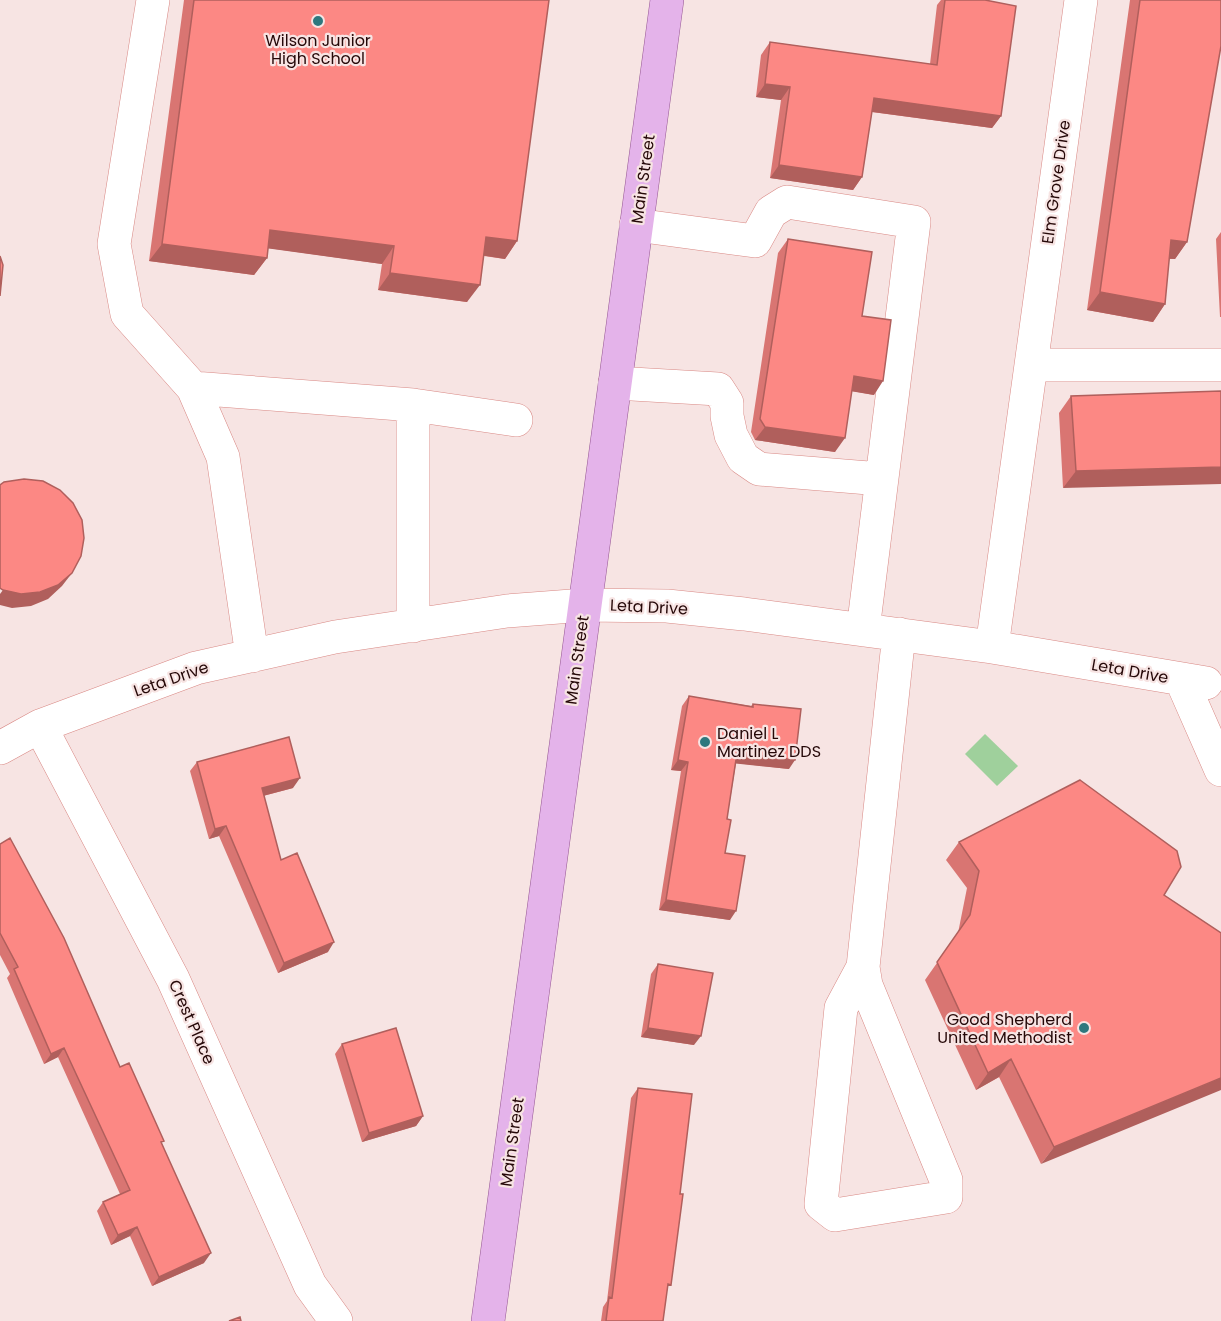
<svg xmlns="http://www.w3.org/2000/svg" width="1221" height="1321" viewBox="0 0 1221 1321" font-family="Poppins,sans-serif">
<style>
.green{fill:#9fd09c}
.lines{fill:none;stroke-linecap:round;stroke-linejoin:round}
.minor-casing{stroke:#d98884;stroke-width:34}
.major-casing{stroke:#955792;stroke-width:34}
.minor{stroke:#fff;stroke-width:33}
.major{stroke:#e4b3ea;stroke-width:33}
.wall{fill:#d97572}
.shaded-wall{fill:#b05f5c}
.building{fill:#fc8884;stroke:#b05f5c;stroke-width:1.5}
.poi-dot{fill:#2e787e;stroke:#f7e4e3;stroke-width:2}
.labels{text-anchor:middle;dominant-baseline:central;stroke-width:4.5;stroke-linejoin:round;paint-order:stroke}
.poi-label{font-size:16px;fill:#250808;stroke:#f7e4e3}
.street-label{font-size:16px;fill:#250808;stroke:#f7e4e3}
</style>
<rect width="100%" height="100%" fill="#f7e4e3"/>
<!-- green -->
<path class="green" d="M 985,734 L 1018,766 L 997,786 L 965,754 Z"/>
<g class="lines">
<!-- minor casing -->
<g class="minor-casing">
<path id="minor" d="M 153,0 L 114,244 L 127,314 L 193,388 L 223,457 L 252,656
M 636,225 L 755,241 L 771,212 L 787,202 L 914,222 L 863,630
M 1031,365 L 1081,0
M 615,383 L 718,389 L 727,403 L 727,416 L 731,435 L 743,458 L 759,469 L 881,479
M 193,388 L 413,405
M 413,626 L 413,405 L 516,420
M 992,647 L 1031,365 L 1221,365
M 1181,679 L 1221,770
M 40,726 L 173,979 L 310,1285 L 336,1321
M 0,748 L 40,726 L 196,668 L 335,637 L 507,611 L 585,605 L 667,606 L 744,614 L 992,647 L 1206,683
M 863,967 L 841,1008 L 821,1204 L 835,1215 L 946,1197 L 946,1180 L 866,985 L 863,967 L 899,634"/>
</g>
<!-- major casing -->
<g class="major-casing">
<path id="major" d="M 488,1321 L 667,0"/>
</g>
<!-- minor -->
<use href="#minor" class="minor"/>
<!-- major -->
<use href="#major" class="major"/>
</g>
<!-- wall -->
<path class="wall" d="M 184,0 L 549,0 L 517,241 L 505,259 L 484,256 L 467,302 L 378,290 L 382,264 L 268,248 L 267,258 L 254,275 L 149,261 Z
M 941,0 L 985,0 L 1001,116 L 992,128 L 872,112 L 862,177 L 853,190 L 770,178 L 781,100 L 756,97 L 761,55 L 770,42 L 930,64 L 937,5 Z
M 1130,0 L 1221,0 L 1187,242 L 1175,259 L 1169,259 L 1165,304 L 1153,322 L 1087,310 Z
M 1221,232 L 1221,317 L 1220,317 L 1216,239 Z
M 788,239 L 862,316 L 874,395 L 852,391 L 835,452 L 755,440 L 751,432 L 778,253 Z
M 1221,391 L 1063,488 L 1059,413 L 1071,396 Z
M 689,696 L 751,706 L 753,704 L 789,769 L 736,763 L 727,819 L 725,853 L 730,920 L 659,910 L 681,771 L 671,770 L 682,706 Z
M 197,762 L 293,788 L 263,796 L 281,860 L 328,952 L 278,973 L 219,836 L 209,839 L 190,771 Z
M 959,842 L 1164,895 L 1221,933 L 1041,1164 L 999,1077 L 976,1090 L 925,980 L 958,933 L 967,888 L 946,860 Z
M 0,844 L 162,1144 L 204,1263 L 152,1286 L 130,1236 L 111,1245 L 97,1211 L 103,1202 L 120,1194 L 58,1057 L 44,1064 L 7,978 L 10,974 L 0,955 Z
M 658,964 L 694,1045 L 641,1037 L 651,974 Z
M 342,1044 L 423,1116 L 416,1126 L 362,1142 L 335,1054 Z
M 638,1088 L 667,1291 L 663,1321 L 601,1321 L 603,1307 L 607,1301 L 631,1098 Z"/>
<!-- shaded-wall -->
<path class="shaded-wall" d="M 765,84 L 790,87 L 781,100 L 756,97 Z
M 874,98 L 1001,116 L 992,128 L 865,111 Z
M 779,165 L 862,177 L 853,190 L 770,178 Z
M 270,230 L 394,246 L 382,264 L 258,247 Z
M 486,237 L 517,241 L 505,259 L 474,254 Z
M 1171,240 L 1187,242 L 1175,259 L 1159,258 Z
M 162,244 L 267,258 L 254,275 L 149,261 Z
M 390,273 L 480,285 L 467,302 L 378,290 Z
M 1100,292 L 1165,304 L 1153,322 L 1087,310 Z
M 854,376 L 883,381 L 874,395 L 844,390 Z
M 765,427 L 845,438 L 835,452 L 755,440 Z
M 1221,467 L 1221,484 L 1063,488 L 1076,471 Z
M 72,573 L 62,586 L 48,599 L 31,606 L 12,608 L 0,605 L 0,594 L 3,590 Z
M 737,753 L 795,760 L 789,769 L 731,763 Z
M 678,760 L 688,762 L 681,771 L 671,770 Z
M 300,778 L 293,788 L 255,798 L 262,788 Z
M 226,826 L 219,836 L 209,839 L 215,829 Z
M 666,900 L 736,911 L 730,920 L 659,910 Z
M 334,942 L 328,952 L 278,973 L 284,963 Z
M 648,1028 L 701,1036 L 694,1045 L 641,1037 Z
M 64,1048 L 58,1057 L 44,1064 L 51,1054 Z
M 1011,1059 L 999,1077 L 976,1090 L 988,1073 Z
M 1221,1078 L 1221,1090 L 1041,1164 L 1054,1147 Z
M 423,1116 L 416,1126 L 362,1142 L 369,1133 Z
M 137,1227 L 130,1236 L 111,1245 L 118,1235 Z
M 211,1253 L 204,1263 L 152,1286 L 159,1277 Z"/>
<!-- building -->
<path class="building" d="M 194,0 L 549,0 L 517,241 L 486,237 L 480,285 L 390,273 L 394,246 L 270,230 L 267,258 L 162,244 Z
M 945,0 L 985,0 L 1016,6 L 1001,116 L 874,98 L 862,177 L 779,165 L 790,87 L 765,84 L 770,42 L 937,65 Z
M 1140,0 L 1221,0 L 1221,46 L 1187,242 L 1171,240 L 1165,304 L 1100,292 Z
M 788,239 L 872,252 L 862,316 L 891,320 L 883,381 L 854,376 L 845,438 L 765,427 L 760,419 Z
M 0,256 L 3,265 L 0,296 Z
M 1221,391 L 1221,467 L 1076,471 L 1071,396 Z
M 24,479 L 43,481 L 60,490 L 73,503 L 82,520 L 84,538 L 81,556 L 72,573 L 58,585 L 40,592 L 21,594 L 3,590 L 0,588 L 0,485 L 4,482 Z
M 689,696 L 753,707 L 753,704 L 801,709 L 795,760 L 737,753 L 727,819 L 731,820 L 725,853 L 745,856 L 736,911 L 666,900 L 688,762 L 678,760 Z
M 289,737 L 300,778 L 262,788 L 281,860 L 297,853 L 334,942 L 284,963 L 226,826 L 215,829 L 197,762 Z
M 1080,780 L 1177,851 L 1181,867 L 1164,895 L 1221,933 L 1221,1078 L 1054,1147 L 1011,1059 L 988,1073 L 937,962 L 970,915 L 979,871 L 959,842 Z
M 10,838 L 64,938 L 120,1067 L 129,1063 L 164,1141 L 161,1142 L 211,1253 L 159,1277 L 137,1227 L 118,1235 L 103,1202 L 130,1190 L 64,1048 L 51,1054 L 14,969 L 18,967 L 0,933 L 0,844 Z
M 658,964 L 713,973 L 701,1036 L 648,1028 Z
M 396,1028 L 423,1116 L 369,1133 L 342,1044 Z
M 638,1088 L 692,1094 L 680,1194 L 683,1194 L 671,1285 L 668,1284 L 663,1321 L 606,1321 L 609,1297 L 612,1298 Z
M 240,1317 L 241,1321 L 229,1321 Z"/>
<!-- markers -->
<g class="poi-dot">
<circle cx="318" cy="21" r="6"/>
<circle cx="705" cy="742" r="6"/>
<circle cx="1084" cy="1028" r="6"/>
</g>
<g class="labels">
<!-- poi labels -->
<g class="poi-label">
<text x="318" y="40">Wilson Junior<tspan x="318" dy="18">High School</tspan></text>
<text x="717" y="733" text-anchor="start">Daniel L<tspan x="717" dy="18">Martinez DDS</tspan></text>
<text x="1072" y="1019" text-anchor="end">Good Shepherd<tspan x="1072" dy="18">United Methodist</tspan></text>
</g>
<!-- street labels -->
<g class="street-label">
<text transform="translate(643 179) rotate(-82)">Main Street</text>
<text transform="translate(1056 182) rotate(-82)">Elm Grove Drive</text>
<text transform="translate(649 607) rotate(3)">Leta Drive</text>
<text transform="translate(577 660) rotate(-82)">Main Street</text>
<text transform="translate(1130 671) rotate(10)">Leta Drive</text>
<text transform="translate(171 679) rotate(-19)">Leta Drive</text>
<text transform="translate(192 1022) rotate(66)">Crest Place</text>
<text transform="translate(512 1142) rotate(-82)">Main Street</text>
</g>
</g>
</svg>
